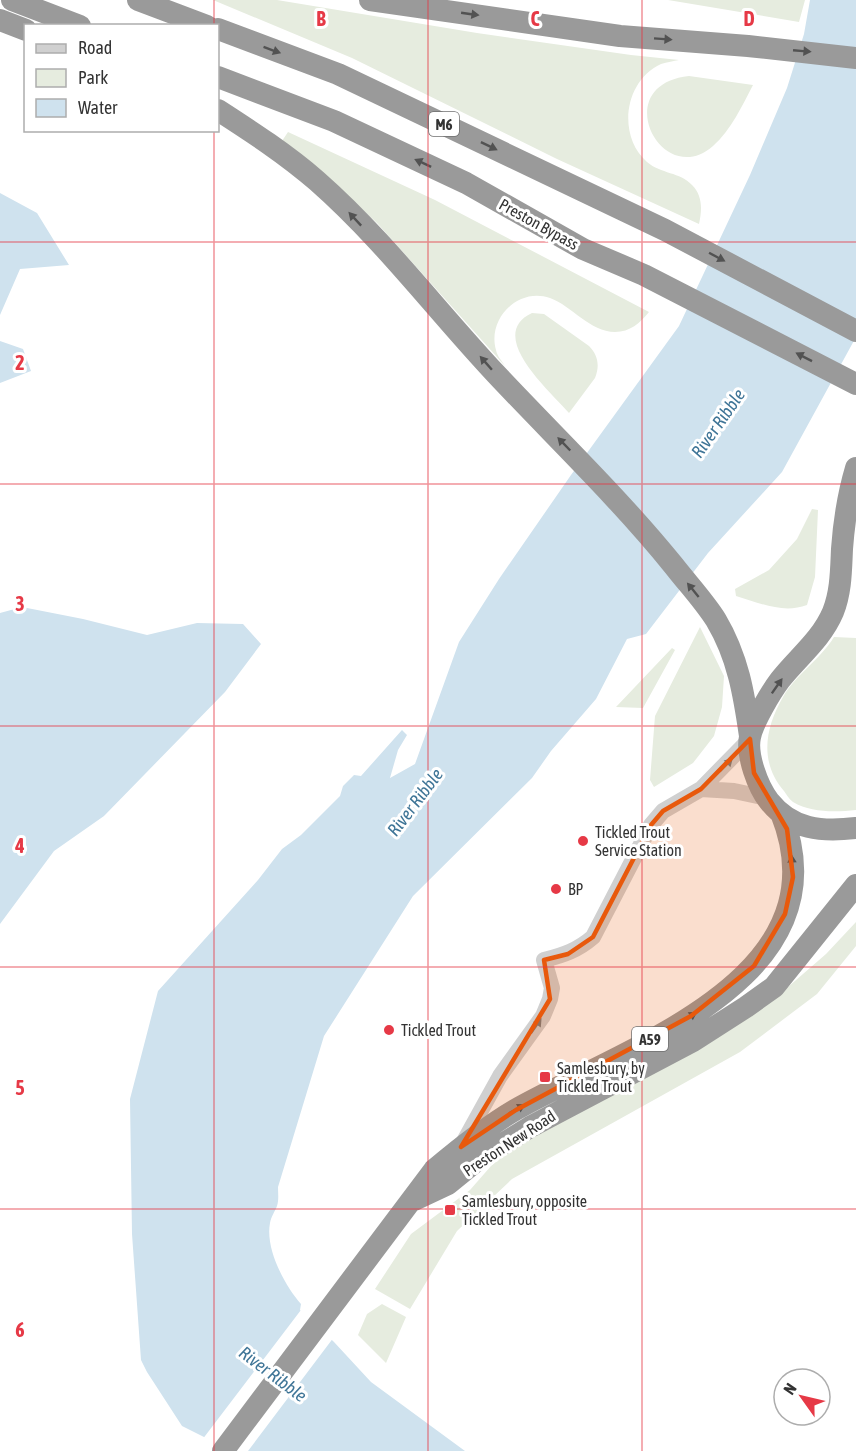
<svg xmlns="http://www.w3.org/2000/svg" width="856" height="1451" viewBox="0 0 856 1451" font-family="'Asap Condensed',sans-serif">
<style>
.green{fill:#e6ecdf}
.water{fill:#cfe2ee}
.pier{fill:#fff}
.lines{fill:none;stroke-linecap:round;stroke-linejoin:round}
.minor{stroke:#d0d0d0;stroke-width:16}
.highway{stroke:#9a9a9a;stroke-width:22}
.oneway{fill:#525252}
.oneway2{fill:#7a7a7a}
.marked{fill:#e8590c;fill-opacity:0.2;stroke:#e8590c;stroke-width:4.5;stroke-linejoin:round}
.grid{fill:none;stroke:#e63946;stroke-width:1.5;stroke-opacity:0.55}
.poi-dot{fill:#e63946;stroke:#fff;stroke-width:2}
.labels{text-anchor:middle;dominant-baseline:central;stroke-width:6;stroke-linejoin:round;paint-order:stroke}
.shield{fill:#fff;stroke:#707070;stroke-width:1.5}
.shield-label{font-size:15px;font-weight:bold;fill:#333}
.street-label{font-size:16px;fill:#333;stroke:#fff}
.poi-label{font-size:16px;fill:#333;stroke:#fff;text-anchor:start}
.water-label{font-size:18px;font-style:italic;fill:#3f7597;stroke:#fff}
.grid-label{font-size:20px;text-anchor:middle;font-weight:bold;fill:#e63946;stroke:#fff;stroke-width:6;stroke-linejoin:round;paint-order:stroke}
</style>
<rect width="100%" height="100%" fill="#fff"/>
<!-- green -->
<path class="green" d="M 213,0 L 277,0 L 477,33 L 631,55 L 679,60 C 674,61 667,62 661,64 C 624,81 617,136 647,162 C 661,174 680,172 692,185 C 703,196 702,210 699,224 L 557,159 L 352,58 Z
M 668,0 L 805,0 L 799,22 Z
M 689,76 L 753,85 C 742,106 731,130 713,146 C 662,191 607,85 689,76 Z
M 288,132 L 435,200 L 649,312 C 640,323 630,332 615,332 C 590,332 572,306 550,298 C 518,287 487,319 496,350 C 497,356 502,361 505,366 L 377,223 L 321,171 L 282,141 Z
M 532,313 L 544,314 L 589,346 C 598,355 600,366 595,378 L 569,413 C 550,391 485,335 532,313 Z
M 812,509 L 818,510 L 815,577 L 807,605 C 783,614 760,603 736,596 L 735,589 L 769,570 L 797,539 Z
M 700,627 L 724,676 L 722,707 L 714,736 L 693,763 L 654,787 L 650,780 L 655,716 Z
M 834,637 L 856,638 L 856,810 C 836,812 811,813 793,802 C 789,799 786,794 784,791 C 759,762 765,728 783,697 C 796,674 820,660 834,637 Z
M 672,648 L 675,650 L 643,708 L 616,707 Z
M 856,922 L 856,946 L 817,994 L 740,1052 L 512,1179 L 457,1231 L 410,1309 L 375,1289 L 411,1234 L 470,1190 L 491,1166 L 523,1140 L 788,987 L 826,954 Z
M 382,1304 L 406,1317 L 386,1363 L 358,1335 L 367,1314 Z"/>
<!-- water -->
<path class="water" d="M 810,0 L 856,0 L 856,337 L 782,472 L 708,553 L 646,634 L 627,639 L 596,699 L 551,751 L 532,778 L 413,896 L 324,1036 L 278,1187 C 278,1193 279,1200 277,1206 C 275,1211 271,1217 270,1223 C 265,1249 285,1286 301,1304 L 300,1310 L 334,1342 L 371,1382 L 465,1451 L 222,1451 L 204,1437 L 182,1426 L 147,1372 L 141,1360 L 132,1234 L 130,1099 L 158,991 L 258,880 L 282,849 L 301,835 L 340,796 L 343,786 L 354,775 L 361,776 L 402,730 L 407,735 L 398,750 L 390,778 L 415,764 L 459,642 L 499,579 L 571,475 L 679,326 L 750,175 L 787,88 L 804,34 Z
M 0,193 L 37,213 L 69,265 L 20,269 L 0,315 Z
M 0,341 L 23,349 L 31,371 L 0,383 Z
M 22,607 L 83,619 L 147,635 L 197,623 L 243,624 L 261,644 L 225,692 L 104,816 L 54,851 L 0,924 L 0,613 Z"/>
<!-- pier -->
<path class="pier" d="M 304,1306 L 303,1309 L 334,1337 L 248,1451 L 217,1451 L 202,1440 Z"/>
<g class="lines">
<!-- minor -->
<path class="minor" d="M 701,789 L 734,791 L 767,798
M 463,1143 L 500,1076 L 543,1016 L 550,999 L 552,988 L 544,960 C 564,955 578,950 593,937 L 651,825 L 663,811 L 701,789 L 750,739"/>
<!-- highway -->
<path class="highway" d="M 12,0 L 80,26
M 138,0 L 207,26
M 370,0 L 620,36 L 748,46 L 856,58
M 0,20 L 26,30
M 218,29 L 338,74 L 665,230 L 856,331
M 218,77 L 334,121 L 466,183 L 583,249 L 644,275 L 856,384
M 218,110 C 252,132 286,154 317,181 C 383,239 436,310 496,374 C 556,438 619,498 674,566 C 688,584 704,601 716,620 C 738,657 744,694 750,736
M 856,468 C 848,495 844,521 842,549 C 841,571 841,592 833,612 C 821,640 798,657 780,680 C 771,692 753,722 750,737 C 746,755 758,787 769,801 C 792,830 822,832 856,828
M 414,1200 L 448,1184 L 480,1158 L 530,1127 L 693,1041 L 746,1007 L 774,987 L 856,885
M 223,1451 L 434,1170 C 460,1148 486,1127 515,1110 C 623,1048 848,980 781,813"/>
</g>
<!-- one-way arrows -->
<defs><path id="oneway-solid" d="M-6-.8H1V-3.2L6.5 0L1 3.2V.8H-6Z" transform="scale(1.5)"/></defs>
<g class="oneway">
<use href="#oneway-solid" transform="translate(470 14) rotate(8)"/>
<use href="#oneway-solid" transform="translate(663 39) rotate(4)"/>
<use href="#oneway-solid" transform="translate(272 50) rotate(20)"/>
<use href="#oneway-solid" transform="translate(802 51) rotate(5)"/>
<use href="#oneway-solid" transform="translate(489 146) rotate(26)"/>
<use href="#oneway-solid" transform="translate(423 163) rotate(-155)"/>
<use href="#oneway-solid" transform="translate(355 219) rotate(-133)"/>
<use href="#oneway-solid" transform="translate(717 257) rotate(28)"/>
<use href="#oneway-solid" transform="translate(804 357) rotate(-153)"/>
<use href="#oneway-solid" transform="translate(486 363) rotate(-131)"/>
<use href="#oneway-solid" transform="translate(564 444) rotate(-134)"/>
<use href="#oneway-solid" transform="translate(693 590) rotate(-129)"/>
<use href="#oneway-solid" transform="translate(777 686) rotate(-55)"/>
<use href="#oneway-solid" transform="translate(792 864) rotate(-92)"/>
<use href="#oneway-solid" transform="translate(689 1017) rotate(-32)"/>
<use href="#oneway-solid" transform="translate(517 1109) rotate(-29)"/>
</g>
<g class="oneway2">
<use href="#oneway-solid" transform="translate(726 765) rotate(-45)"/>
<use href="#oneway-solid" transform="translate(536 1026) rotate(-55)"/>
</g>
<!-- marked area -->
<path class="marked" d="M 750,739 L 754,773 L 787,829 L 793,877 L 785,914 L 754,966 L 691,1016 L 516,1110 L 461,1147 L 550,999 L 544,960 L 568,954 L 593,937 L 651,825 L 663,811 L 701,789 Z"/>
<!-- grid -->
<path class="grid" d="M 214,0 L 214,26M 428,0 L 428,1451M 642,0 L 642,1451M 214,130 L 214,1451M 0,242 L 856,242M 0,484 L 856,484M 0,726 L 856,726M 0,967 L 856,967M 0,1209 L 856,1209"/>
<!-- markers -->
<g class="poi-dot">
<circle cx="583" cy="841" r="6"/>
<circle cx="556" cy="889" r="6"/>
<circle cx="389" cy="1030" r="6"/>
<rect x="539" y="1071" width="12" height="12" rx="3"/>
<rect x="444" y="1204" width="12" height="12" rx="3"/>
</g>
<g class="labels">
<!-- shield labels -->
<g class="shield">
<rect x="429" y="112" width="30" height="24" rx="4.5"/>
<rect x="632" y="1027" width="36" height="24" rx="4.5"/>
</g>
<g class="shield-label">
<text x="444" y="124">M6</text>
<text x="650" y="1039">A59</text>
</g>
<!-- street labels -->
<g class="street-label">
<text transform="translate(539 224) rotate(29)">Preston Bypass</text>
<text transform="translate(509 1143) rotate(-33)">Preston New Road</text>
</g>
<!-- poi labels -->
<g class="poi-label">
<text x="595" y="832">Tickled Trout<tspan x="595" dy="18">Service Station</tspan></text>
<text x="568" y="889">BP</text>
<text x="401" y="1030">Tickled Trout</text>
<text x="557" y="1068">Samlesbury, by<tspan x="557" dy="18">Tickled Trout</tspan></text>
<text x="462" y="1201">Samlesbury, opposite<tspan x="462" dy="18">Tickled Trout</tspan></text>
</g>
<!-- water labels -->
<g class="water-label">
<text transform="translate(718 423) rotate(-55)">River Ribble</text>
<text transform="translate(415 802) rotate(-53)">River Ribble</text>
<text transform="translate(273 1374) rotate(37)">River Ribble</text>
</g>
</g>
<g class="grid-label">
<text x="321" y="26">B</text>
<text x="535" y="26">C</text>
<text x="749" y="26">D</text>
<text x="20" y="370">2</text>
<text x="20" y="611">3</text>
<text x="20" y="853">4</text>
<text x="20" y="1095">5</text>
<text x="20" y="1337">6</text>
</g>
<!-- legend -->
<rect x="24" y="24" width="195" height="108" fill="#ffffff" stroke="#adadad" stroke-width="1.5"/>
<rect x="36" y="44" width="30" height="9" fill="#d0d0d0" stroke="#adadad" stroke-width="1.5"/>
<text x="78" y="54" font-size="18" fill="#333333">Road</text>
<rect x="36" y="69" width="30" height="18" fill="#e6ecdf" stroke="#adadad" stroke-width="1.5"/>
<text x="78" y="84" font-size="18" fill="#333333">Park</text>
<rect x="36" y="99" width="30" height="18" fill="#cfe2ee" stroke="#adadad" stroke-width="1.5"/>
<text x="78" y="114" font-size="18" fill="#333333">Water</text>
<!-- north arrow -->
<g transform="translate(802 1397) rotate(304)"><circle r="28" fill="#ffffff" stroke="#adadad" stroke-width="1.5"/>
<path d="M0-4.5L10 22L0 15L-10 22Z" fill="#e63946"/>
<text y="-9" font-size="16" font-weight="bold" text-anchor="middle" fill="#333333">N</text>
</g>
</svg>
